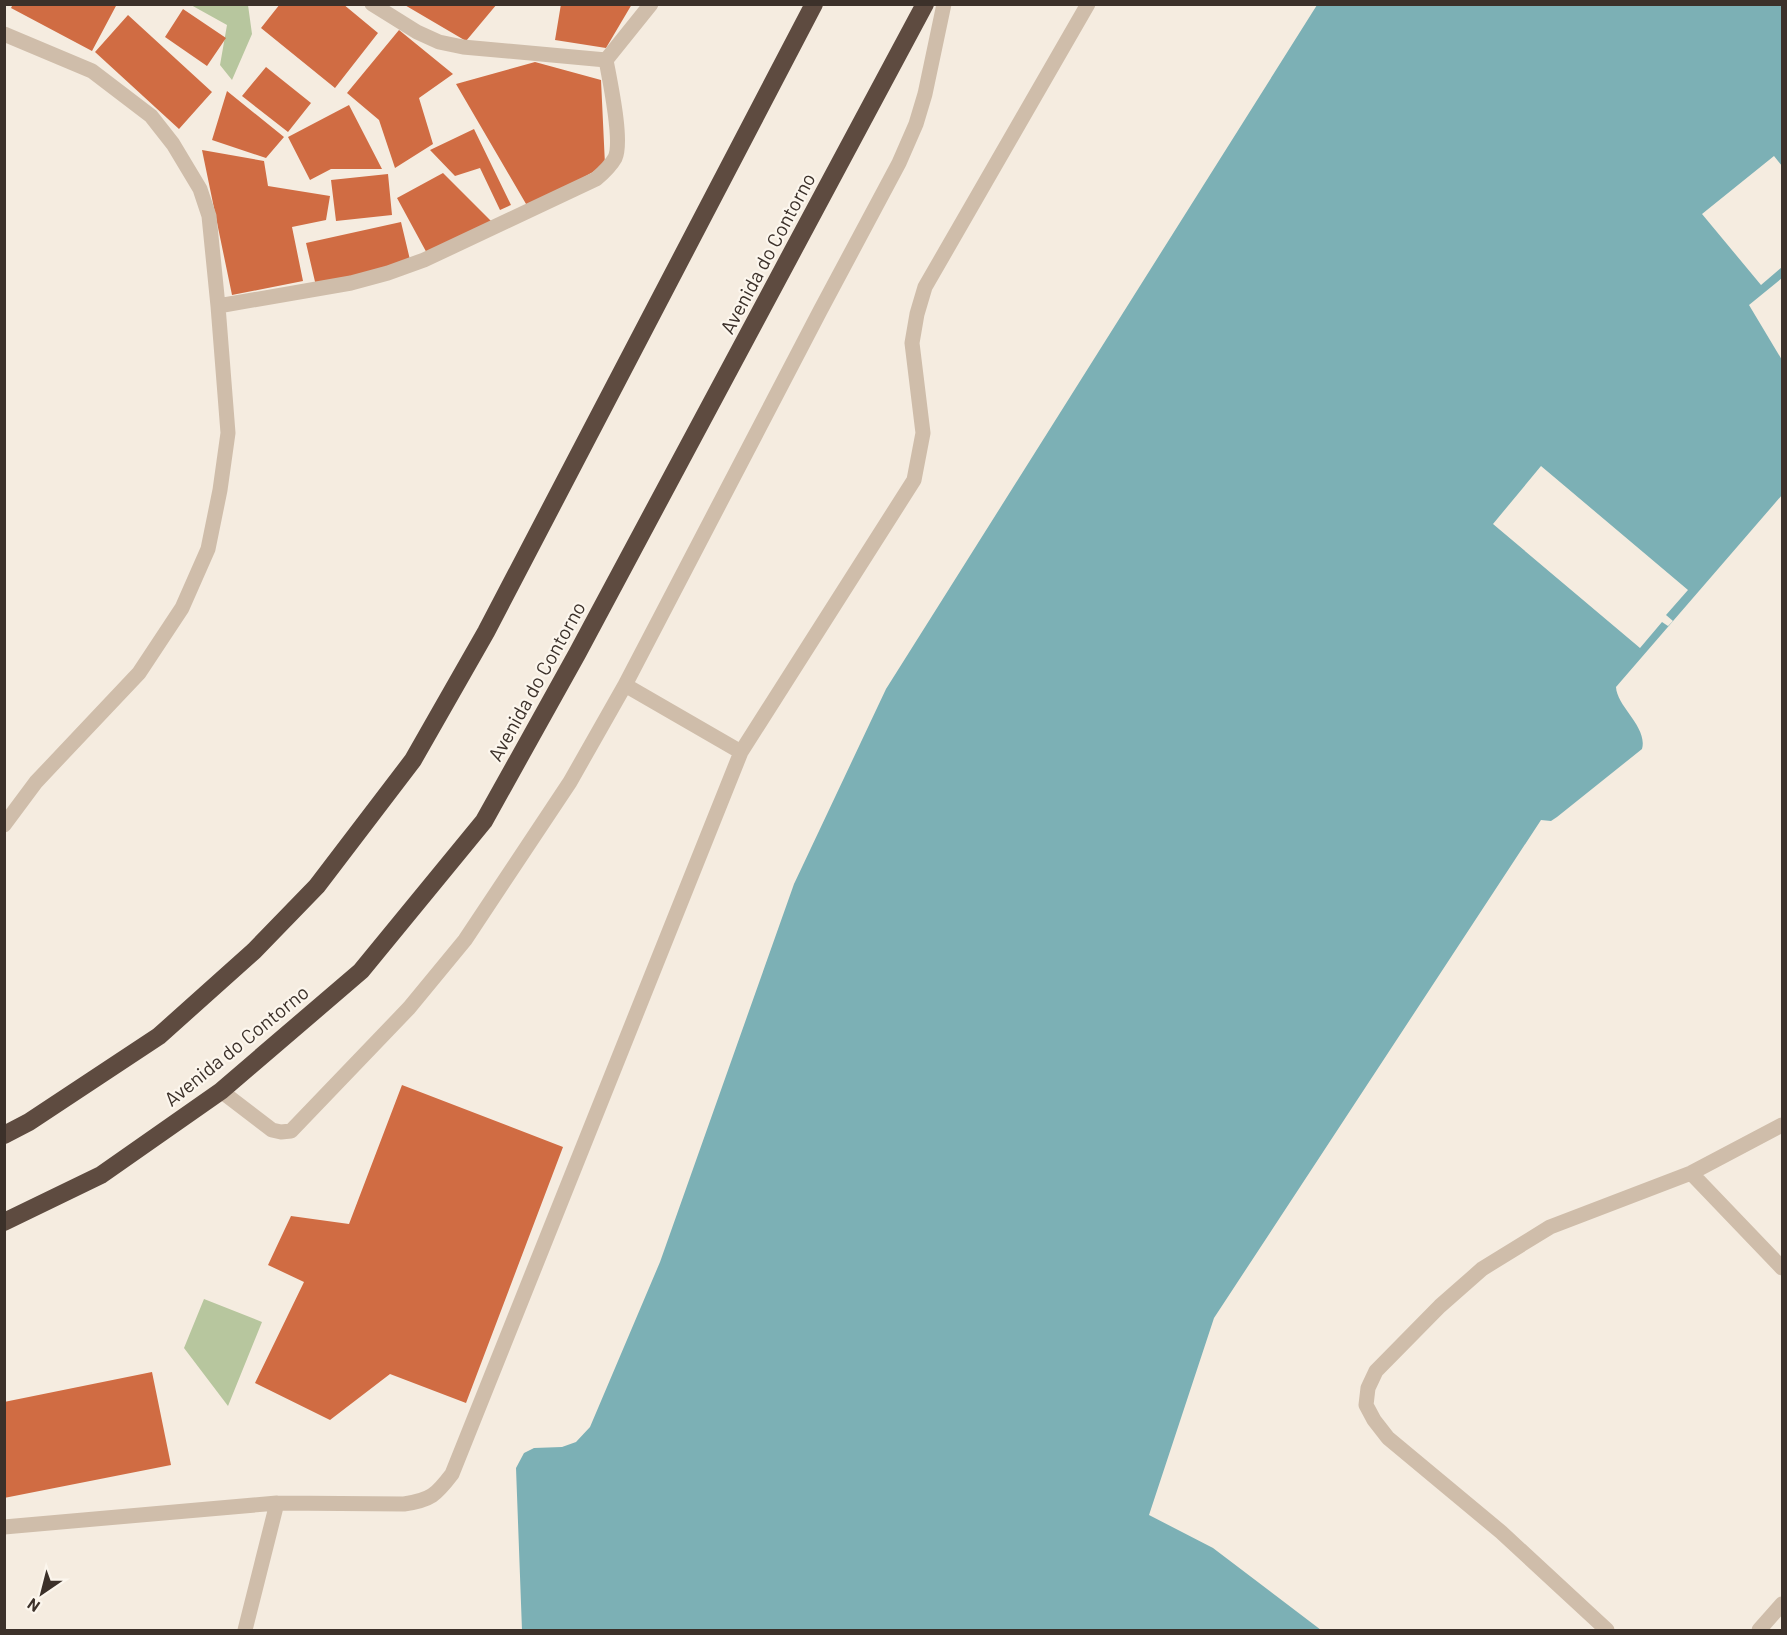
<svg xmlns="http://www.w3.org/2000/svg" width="1787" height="1635" viewBox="0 0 1787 1635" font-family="Barlow,sans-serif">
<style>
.green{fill:#b7c69e}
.water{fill:#7cb0b5}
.pier{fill:#f5ece0}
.building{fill:#d06c43}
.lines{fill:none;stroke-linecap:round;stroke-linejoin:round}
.lane{stroke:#cfbdaa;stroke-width:15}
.street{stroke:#cfbdaa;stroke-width:15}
.highway{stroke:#5e4b40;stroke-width:18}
.labels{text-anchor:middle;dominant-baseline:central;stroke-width:4.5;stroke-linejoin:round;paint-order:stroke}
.street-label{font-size:20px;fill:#3c312a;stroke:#fcf6ed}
</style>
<rect width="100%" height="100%" fill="#f5ece0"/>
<!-- green -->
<path class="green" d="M 191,5 L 248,5 L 252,34 L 232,80 L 220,65 L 227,25 Z
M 204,1299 L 262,1322 L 228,1406 L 184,1348 Z"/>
<!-- water -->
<path class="water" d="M 1317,5 L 1782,5 L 1782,278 L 1749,305 L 1782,360 L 1782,495 L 1616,687 C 1617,707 1648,727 1642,749 L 1557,817 L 1551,821 L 1541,820 L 1214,1318 L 1149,1515 L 1213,1548 L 1321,1630 L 522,1630 L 516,1468 L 524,1453 L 534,1448 L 562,1447 L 576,1442 L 590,1427 L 660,1262 L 794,884 L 886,689 Z"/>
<!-- pier -->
<path class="pier" d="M 1774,156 L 1782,166 L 1782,267 L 1761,285 L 1702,214 Z
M 1541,466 L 1688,590 L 1666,615 L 1673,621 L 1668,626 L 1662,622 L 1640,648 L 1493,524 Z"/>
<!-- building -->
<path class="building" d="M 13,4 L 117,4 L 92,51 L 11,8 Z
M 280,4 L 343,4 L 378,33 L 335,88 L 261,28 Z
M 403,4 L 497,4 L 466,41 Z
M 561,4 L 632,4 L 606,48 L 555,40 Z
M 183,9 L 226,38 L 207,66 L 165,37 Z
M 128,15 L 212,92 L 179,129 L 95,52 Z
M 399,30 L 453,74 L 419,98 L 433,144 L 395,168 L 379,120 L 347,93 Z
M 535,62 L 601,80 L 605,165 L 529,209 L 456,84 Z
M 266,67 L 311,103 L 288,132 L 242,96 Z
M 227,91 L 284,137 L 266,158 L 212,140 Z
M 349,105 L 382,169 L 331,169 L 310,180 L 288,137 Z
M 474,129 L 511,205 L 500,210 L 480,168 L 455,176 L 430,150 Z
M 202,150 L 264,161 L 268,186 L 330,196 L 326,220 L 292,227 L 303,281 L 232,295 Z
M 443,173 L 493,223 L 429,257 L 397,198 Z
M 388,174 L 392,215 L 336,221 L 331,180 Z
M 401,222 L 411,264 L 316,286 L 306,243 Z
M 402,1085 L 563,1147 L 466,1403 L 390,1374 L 330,1420 L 255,1383 L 304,1282 L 268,1265 L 291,1216 L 349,1224 Z
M 152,1372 L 171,1465 L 4,1498 L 4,1402 Z"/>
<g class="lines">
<!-- lane -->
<path class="lane" d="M 625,685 L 741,752
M 221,1091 L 272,1130 L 281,1132 L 291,1131 L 409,1008 L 465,940 L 570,782 L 625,685 L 820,311 L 899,163 L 916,124 L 925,94 L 944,4
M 1691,1173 L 1782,1268
M 4,1527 L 277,1503
M 245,1630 L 277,1503 L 404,1504 C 431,1500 436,1495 452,1474 L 741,752 L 914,480 L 923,433 L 912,343 L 917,314 L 925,287 L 1088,4
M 1607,1630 L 1501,1532 L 1388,1438 L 1374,1420 L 1366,1405 L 1368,1388 L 1376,1371 L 1440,1306 L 1482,1269 L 1550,1227 L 1691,1173 L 1782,1125"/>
<!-- street -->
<path class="street" d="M 372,4 L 417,32 L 439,42 L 463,47 L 606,60
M 4,34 L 92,71 L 151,116 L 173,144 L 200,189 L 209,216 L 218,306 L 228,433 L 220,490 L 208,549 L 182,608 L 139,673 L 36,782 L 4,825
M 218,306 L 351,283 L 388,273 L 424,260 L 596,179 C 603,173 610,167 615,158 C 623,141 610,82 606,60 L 651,4
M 1759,1630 L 1782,1604"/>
<!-- highway -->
<path class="highway" d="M 4,1135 L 29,1122 L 159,1036 L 254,951 L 317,886 L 413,760 L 486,632 L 814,4
M 4,1222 L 101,1175 L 221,1091 L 361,971 L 484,821 L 577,654 L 925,4"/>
</g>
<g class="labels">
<!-- street labels -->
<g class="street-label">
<text transform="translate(767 253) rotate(-62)">Avenida do Contorno</text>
<text transform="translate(536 681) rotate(-61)">Avenida do Contorno</text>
<text transform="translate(236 1045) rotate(-39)">Avenida do Contorno</text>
</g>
</g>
<!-- border -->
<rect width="1787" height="1635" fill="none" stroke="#3c312a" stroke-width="12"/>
<!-- north arrow -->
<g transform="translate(42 1593) rotate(215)" stroke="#fcf6ed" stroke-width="4.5" paint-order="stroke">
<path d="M0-4.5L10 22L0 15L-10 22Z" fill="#3c312a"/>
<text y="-9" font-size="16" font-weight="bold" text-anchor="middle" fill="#3c312a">N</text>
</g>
</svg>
